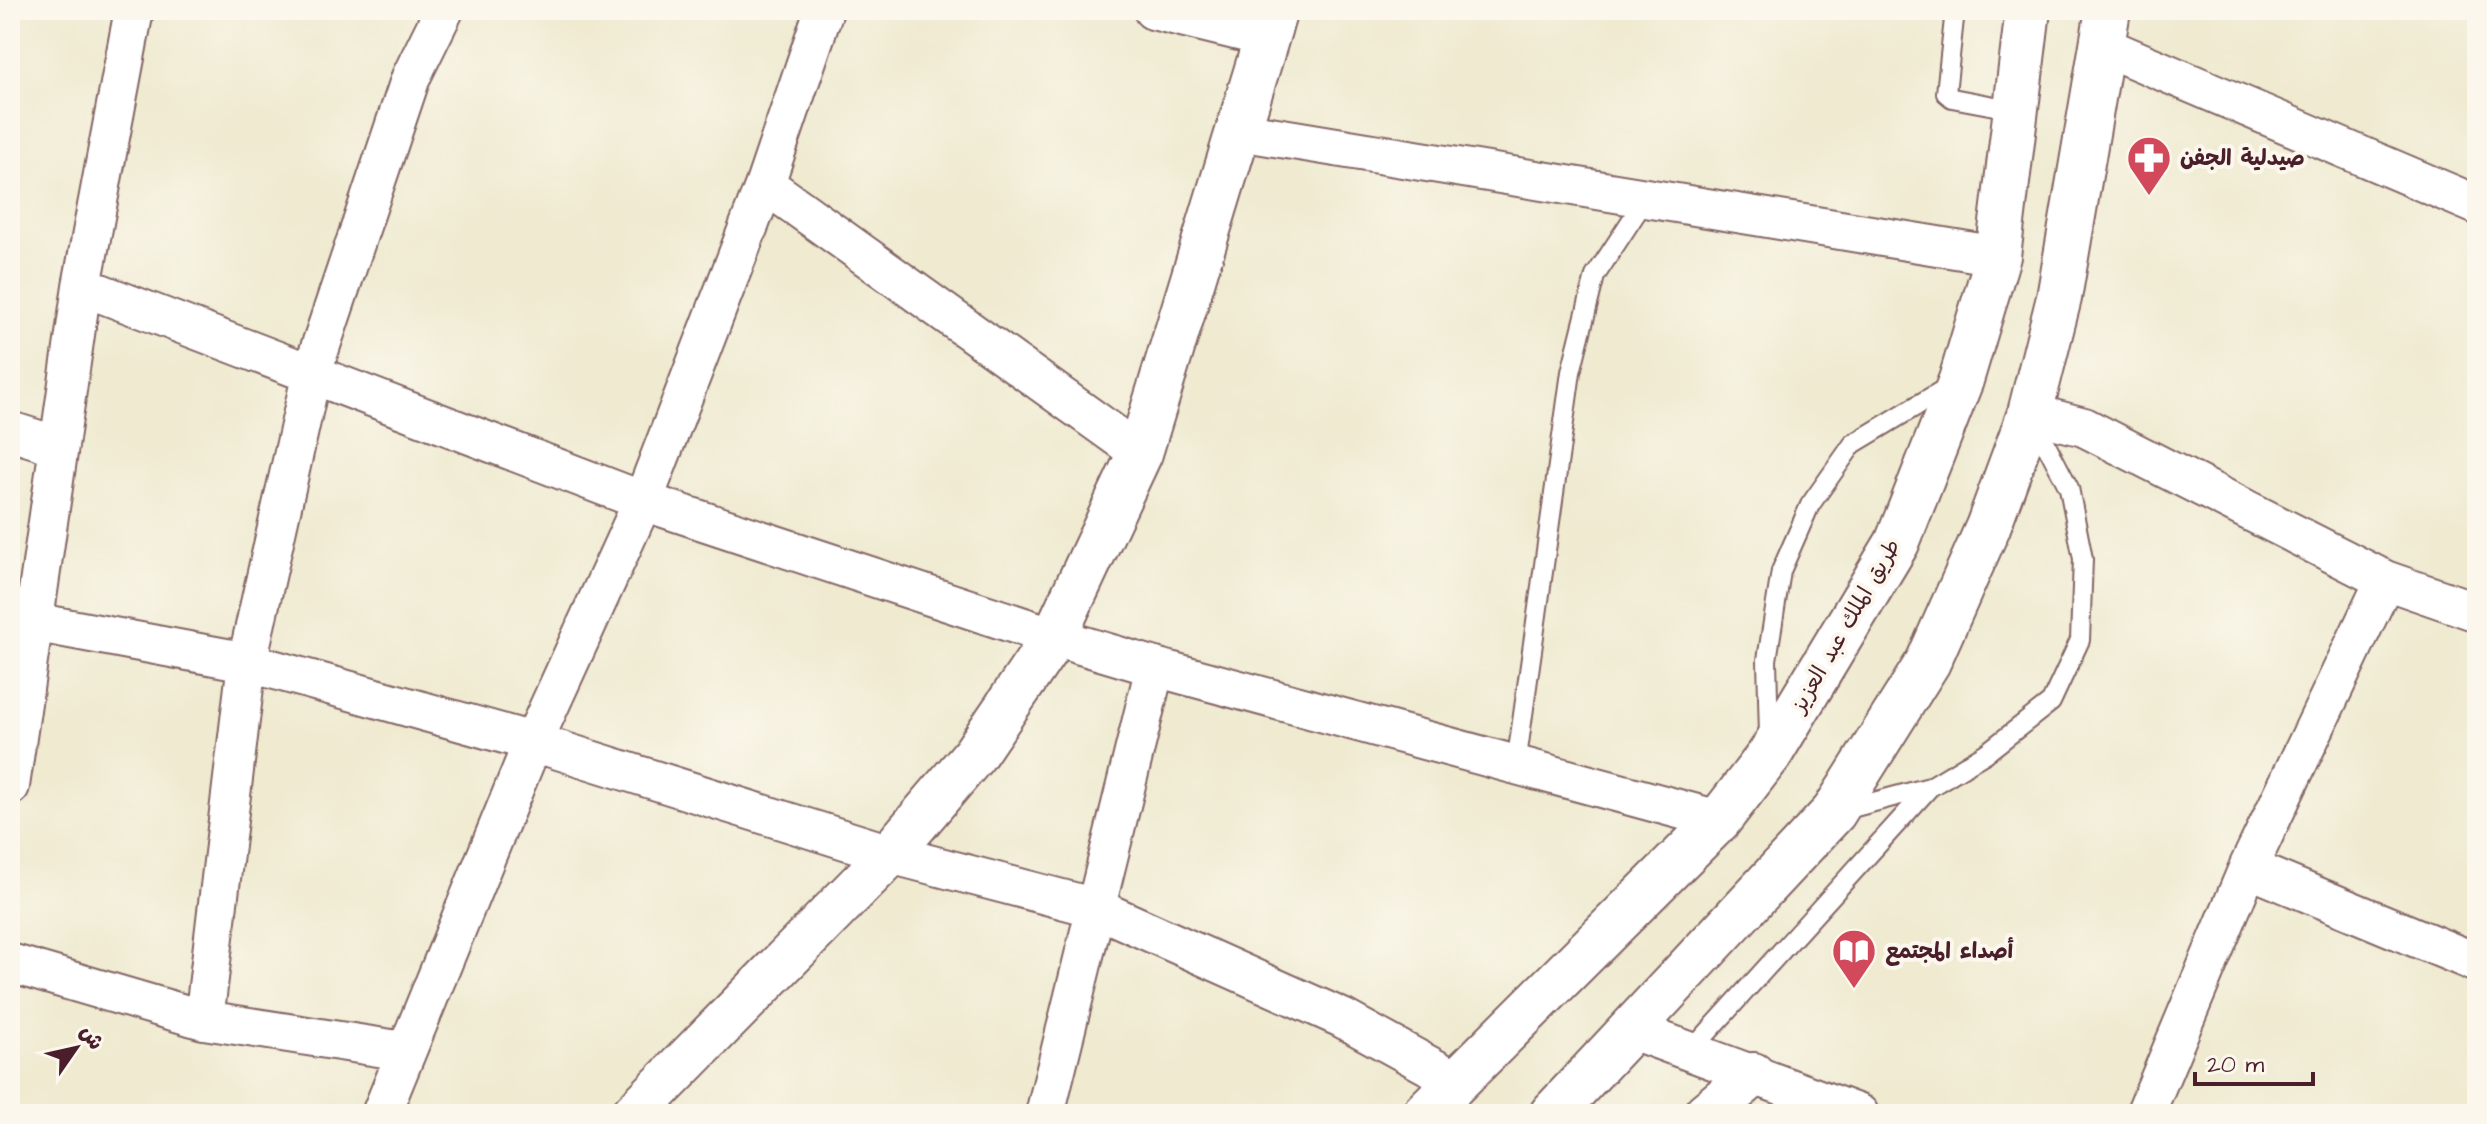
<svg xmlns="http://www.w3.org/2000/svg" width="2487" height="1124" viewBox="0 0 2487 1124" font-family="'Architects Daughter','Playpen Sans Arabic',sans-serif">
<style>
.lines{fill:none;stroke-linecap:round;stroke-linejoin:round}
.service-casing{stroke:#846665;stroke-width:22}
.minor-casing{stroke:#846665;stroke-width:42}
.tertiary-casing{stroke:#846665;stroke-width:48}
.trunk-casing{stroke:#846665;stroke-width:48}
.service{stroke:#fff;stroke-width:18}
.minor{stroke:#fff;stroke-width:38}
.tertiary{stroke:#fff;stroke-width:44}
.trunk{stroke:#fff;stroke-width:44}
.labels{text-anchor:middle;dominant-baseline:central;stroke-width:8;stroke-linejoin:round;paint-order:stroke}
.poi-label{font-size:22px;font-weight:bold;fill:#4a1f2b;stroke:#fbf7ec;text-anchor:start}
.street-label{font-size:22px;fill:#4a1f2b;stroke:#fbf7ec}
</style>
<rect width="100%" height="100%" fill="#fbf7ec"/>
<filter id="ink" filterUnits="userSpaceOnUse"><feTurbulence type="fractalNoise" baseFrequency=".0125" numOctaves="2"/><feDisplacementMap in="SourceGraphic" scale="16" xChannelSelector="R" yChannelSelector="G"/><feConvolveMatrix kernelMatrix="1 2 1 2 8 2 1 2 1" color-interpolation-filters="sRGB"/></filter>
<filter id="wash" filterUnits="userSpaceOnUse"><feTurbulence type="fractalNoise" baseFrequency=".006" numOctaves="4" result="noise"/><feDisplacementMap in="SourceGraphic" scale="32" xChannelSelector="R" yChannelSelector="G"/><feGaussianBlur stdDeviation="1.8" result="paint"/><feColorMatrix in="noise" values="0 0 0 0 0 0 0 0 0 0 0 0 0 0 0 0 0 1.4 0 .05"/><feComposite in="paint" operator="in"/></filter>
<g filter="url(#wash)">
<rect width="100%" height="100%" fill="#efead0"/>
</g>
<g filter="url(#ink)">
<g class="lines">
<!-- service casing -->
<g class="service-casing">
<path id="service" d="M 1955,10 L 1946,93 L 1952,98 L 2016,110
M 1769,735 L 1767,660 L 1781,571 L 1810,505 L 1853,444 L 1951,385
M 1516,765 L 1571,372 L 1595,276 L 1646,198
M 1844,810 L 1930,787
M 1690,1052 L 1930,787 L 1986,753 L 2051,702 L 2080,640 L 2083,559 L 2069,488 L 2033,419"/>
</g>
<!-- minor casing -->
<g class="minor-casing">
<path id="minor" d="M 1153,10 L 1268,38
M 2103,46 L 2477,205
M 1239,131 L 1998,256
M 765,184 L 1140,453
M 82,286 L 643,501 L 1054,637 L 1155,667 L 1719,820
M 2030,413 L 2084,427 L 2385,580 L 2477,612
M 10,431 L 58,446
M 33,622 L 247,662 L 533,742 L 890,854 L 1096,908 L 1342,1018 L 1457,1081
M 10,786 L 82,286 L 134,10
M 2248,868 L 2477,963
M 10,963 L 204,1020 L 404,1051
M 204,1020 L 247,662 L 312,372 L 411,77 L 444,10
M 1632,1030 L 1859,1114
M 381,1114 L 533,742 L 643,501 L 765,184 L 824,10
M 1045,1114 L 1155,667
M 2145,1114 L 2248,868 L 2385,580"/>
</g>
<!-- tertiary casing -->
<g class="tertiary-casing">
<path id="tertiary" d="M 634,1114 L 890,854 L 974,755 L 1054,637 L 1140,453 L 1275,10
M 1706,1114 L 1753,1075"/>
</g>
<!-- trunk casing -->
<g class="trunk-casing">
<path id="trunk" d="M 1424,1114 L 1719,820 L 1770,754 L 1897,543 L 1961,380 L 1998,256 L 2028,10
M 1552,1114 L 1834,812 L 1928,662 L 1988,527 L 2030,413 L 2059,298 L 2108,10"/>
</g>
<!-- service -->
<use href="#service" class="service"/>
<!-- minor -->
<use href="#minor" class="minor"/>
<!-- tertiary -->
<use href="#tertiary" class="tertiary"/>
<!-- trunk -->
<use href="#trunk" class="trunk"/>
</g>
</g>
<!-- icons -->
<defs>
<g id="pharmacy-pin" transform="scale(2.3)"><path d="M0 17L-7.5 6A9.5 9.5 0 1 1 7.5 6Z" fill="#d1495b" stroke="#fbf7ec"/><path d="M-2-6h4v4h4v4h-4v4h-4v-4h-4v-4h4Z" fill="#fff"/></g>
<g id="library-pin" transform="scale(2.3)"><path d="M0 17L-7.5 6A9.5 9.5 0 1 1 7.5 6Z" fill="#d1495b" stroke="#fbf7ec"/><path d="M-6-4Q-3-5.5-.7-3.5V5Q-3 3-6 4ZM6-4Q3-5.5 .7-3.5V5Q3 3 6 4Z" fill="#fff"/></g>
</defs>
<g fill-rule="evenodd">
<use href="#pharmacy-pin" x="2149" y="158"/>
<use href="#library-pin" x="1854" y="951"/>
</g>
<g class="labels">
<!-- poi labels -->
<g class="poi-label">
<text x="2180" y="158">صيدلية الجفن</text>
<text x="1885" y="951">أصداء المجتمع</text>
</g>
<!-- street labels -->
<g class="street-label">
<text transform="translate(1846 626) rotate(-60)">طريق الملك عبد العزيز</text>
</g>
</g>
<!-- margin -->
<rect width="2487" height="1124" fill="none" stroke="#fbf7ec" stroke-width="40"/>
<!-- north arrow -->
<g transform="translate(76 1048) rotate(56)" stroke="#fbf7ec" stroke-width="6" paint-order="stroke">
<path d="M0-6L14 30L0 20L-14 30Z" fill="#4a1f2b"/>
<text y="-12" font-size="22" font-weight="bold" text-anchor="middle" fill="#4a1f2b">ش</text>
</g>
<!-- scale -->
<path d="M2195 1072v12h118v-12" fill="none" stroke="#4a1f2b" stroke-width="4"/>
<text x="2207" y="1072" font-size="24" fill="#4a1f2b" stroke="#fbf7ec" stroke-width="6" paint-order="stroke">20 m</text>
</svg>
